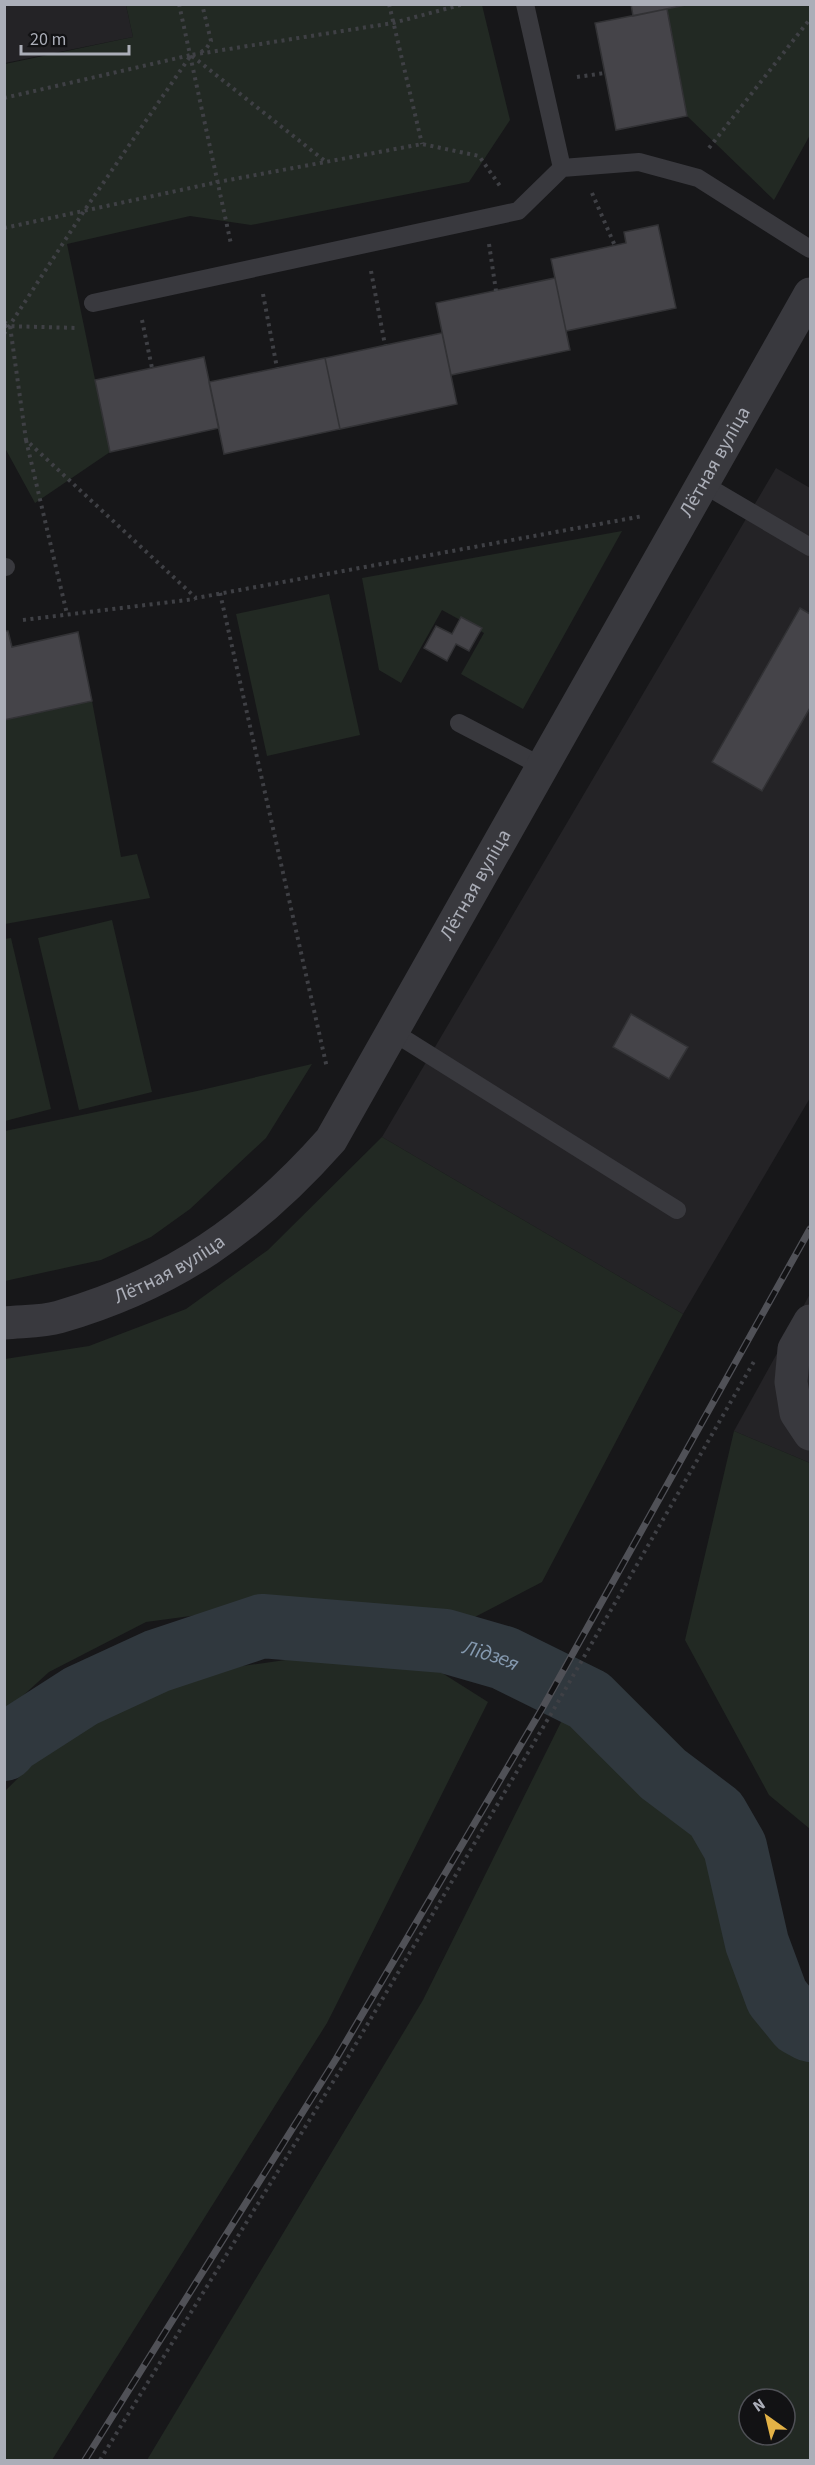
<svg xmlns="http://www.w3.org/2000/svg" width="815" height="2465" viewBox="0 0 815 2465" font-family="'Source Sans 3',sans-serif">
<style>
.built{fill:#242326}
.green{fill:#222923;fill-rule:evenodd}
.lines{fill:none;stroke-linecap:round;stroke-linejoin:round}
.river{stroke:#30383e;stroke-width:64}
.building{fill:#454449;stroke:#323235;stroke-width:1.5}
.path{stroke:#3f4045;stroke-width:4;stroke-dasharray:3 4.5;stroke-linecap:butt}
.service{stroke:#39393e;stroke-width:18}
.minor{stroke:#39393e;stroke-width:33}
.tertiary{stroke:#39393e;stroke-width:33}
.rail-casing{stroke:#505157;stroke-width:7}
.rail{stroke:#121214;stroke-width:4.5;stroke-dasharray:14;stroke-linecap:butt}
.labels{text-anchor:middle;dominant-baseline:central;stroke-width:4.5;stroke-linejoin:round;paint-order:stroke}
.street-label{font-size:20px;fill:#abaeb8;stroke:#121214}
.water-label{font-size:21px;font-style:italic;fill:#859ab0;stroke:#121214}
</style>
<rect width="100%" height="100%" fill="#171719"/>
<!-- built -->
<path class="built" d="M 5,5 L 126,5 L 133,37 L 5,63 Z
M 776,468 L 810,488 L 810,1098 L 683,1314 L 382,1137 Z
M 810,1294 L 810,1463 L 734,1431 Z"/>
<!-- green -->
<path class="green" d="M 690,4 L 810,5 L 810,135 L 774,200 L 687,116 L 667,9 Z
M 126,5 L 482,5 L 510,120 L 469,182 L 251,225 L 190,216 L 67,244 L 110,452 L 35,503 L 5,448 L 5,64 L 133,37 Z
M 622,531 L 523,709 L 461,674 L 484,633 L 442,610 L 401,683 L 379,670 L 362,578 Z
M 329,594 L 360,735 L 267,756 L 236,614 Z
M 92,701 L 121,857 L 137,854 L 150,898 L 5,924 L 5,720 Z
M 112,920 L 152,1092 L 79,1110 L 38,938 Z
M 11,938 L 51,1109 L 5,1121 L 4,939 Z
M 312,1064 L 266,1138 L 190,1209 L 151,1237 L 101,1260 L 5,1281 L 5,1131 L 197,1091 Z
M 382,1137 L 683,1314 L 542,1582 L 471,1619 L 280,1604 L 146,1622 L 49,1672 L 5,1712 L 5,1359 L 89,1346 L 186,1309 L 268,1250 Z
M 734,1431 L 810,1463 L 810,1829 L 769,1795 L 685,1640 Z
M 292,1659 L 431,1666 L 488,1702 L 327,2023 L 52,2460 L 5,2460 L 5,1791 L 80,1717 L 165,1677 Z
M 566,1712 L 708,1822 L 742,1935 L 782,2005 L 810,2025 L 810,2460 L 147,2460 L 423,2000 ZM 749,2399 L 785,2399 L 785,2435 L 749,2435 Z"/>
<g class="lines">
<!-- river -->
<path class="river" id="s1" d="M 4,1749 L 11,1741 L 81,1696 L 157,1661 L 262,1626 L 445,1641 L 504,1658 L 589,1700 L 663,1774 L 716,1814 L 735,1847 L 757,1943 L 777,1997 L 799,2024 L 810,2030"/>
</g>
<!-- building -->
<path class="building" d="M 631,4 L 690,4 L 633,16 Z
M 667,9 L 687,116 L 616,130 L 595,23 Z
M 658,225 L 676,308 L 566,331 L 551,259 L 626,243 L 624,232 Z
M 555,278 L 570,350 L 451,375 L 436,303 Z
M 442,333 L 457,404 L 340,429 L 325,358 Z
M 204,357 L 219,428 L 110,452 L 95,380 Z
M 325,358 L 340,429 L 224,454 L 209,382 Z
M 800,608 L 810,614 L 810,708 L 762,791 L 712,762 Z
M 461,617 L 482,628 L 469,651 L 456,644 L 447,661 L 424,648 L 436,626 L 452,634 Z
M 4,631 L 8,631 L 12,647 L 78,632 L 92,701 L 4,720 Z
M 631,1014 L 688,1047 L 669,1079 L 613,1047 Z"/>
<g class="lines">
<!-- path -->
<path class="path" d="M 179,4 L 231,244
M 389,4 L 422,144
M 201,52 L 206,49 L 211,41 L 202,4
M 192,56 L 325,161
M 577,77 L 605,73
M 4,98 L 191,55
M 709,148 L 810,19
M 592,193 L 615,246
M 4,228 L 218,182 L 422,144 L 479,156 L 500,186
M 489,244 L 496,291
M 371,271 L 385,345
M 263,294 L 277,368
M 142,320 L 152,368
M 4,322 L 10,326 L 26,440 L 196,598 L 643,516
M 4,326 L 79,328
M 4,334 L 84,211 L 191,55 L 393,23 L 464,4
M 26,440 L 67,614
M 220,593 L 327,1068
M 23,620 L 195,599
M 100,2460 L 344,2064 L 558,1702 L 756,1358"/>
<!-- service -->
<path class="service" d="M 525,4 L 562,168
M 93,303 L 518,211 L 562,168 L 639,162 L 698,178 L 810,249
M 703,484 L 810,547
M 4,567 L 6,567
M 459,723 L 543,767
M 393,1032 L 677,1210"/>
<!-- minor -->
<path class="minor" d="M 810,1321 L 794,1349 L 791,1382 L 796,1413 L 810,1434"/>
<!-- tertiary -->
<path class="tertiary" id="s2" d="M 4,1323 C 22,1321 42,1322 59,1317 C 173,1284 253,1228 331,1140 L 810,294"/>
<!-- rail casing -->
<g class="rail-casing">
<path id="rail" d="M 85,2460 L 336,2059 L 543,1707 L 810,1229"/>
</g>
<!-- rail -->
<use href="#rail" class="rail"/>
</g>
<g class="labels">
<!-- street labels -->
<g class="street-label">
<text stroke="none"><textPath href="#s2" startOffset="1164">Лётная вуліца</textPath></text>
<text stroke="none"><textPath href="#s2" startOffset="678">Лётная вуліца</textPath></text>
<text stroke="none"><textPath href="#s2" startOffset="176">Лётная вуліца</textPath></text>
</g>
<!-- water labels -->
<g class="water-label">
<text stroke="none"><textPath href="#s1" startOffset="520">Лідзея</textPath></text>
</g>
</g>
<!-- border -->
<rect width="815" height="2465" fill="none" stroke="#abaeb8" stroke-width="12"/>
<!-- north arrow -->
<g transform="translate(767 2417) rotate(326)"><circle r="28" fill="#121214" stroke="#4f5056" stroke-width="1.5"/>
<path d="M0-4.5L10 22L0 15L-10 22Z" fill="#e3b246"/>
<text y="-9" font-size="16" font-weight="bold" text-anchor="middle" fill="#abaeb8">N</text>
</g>
<!-- scale -->
<path d="M21 45v9h108v-9" fill="none" stroke="#abaeb8" stroke-width="3"/>
<text x="30" y="45" font-size="18" fill="#abaeb8" stroke="#121214" stroke-width="4.5" paint-order="stroke">20 m</text>
</svg>
